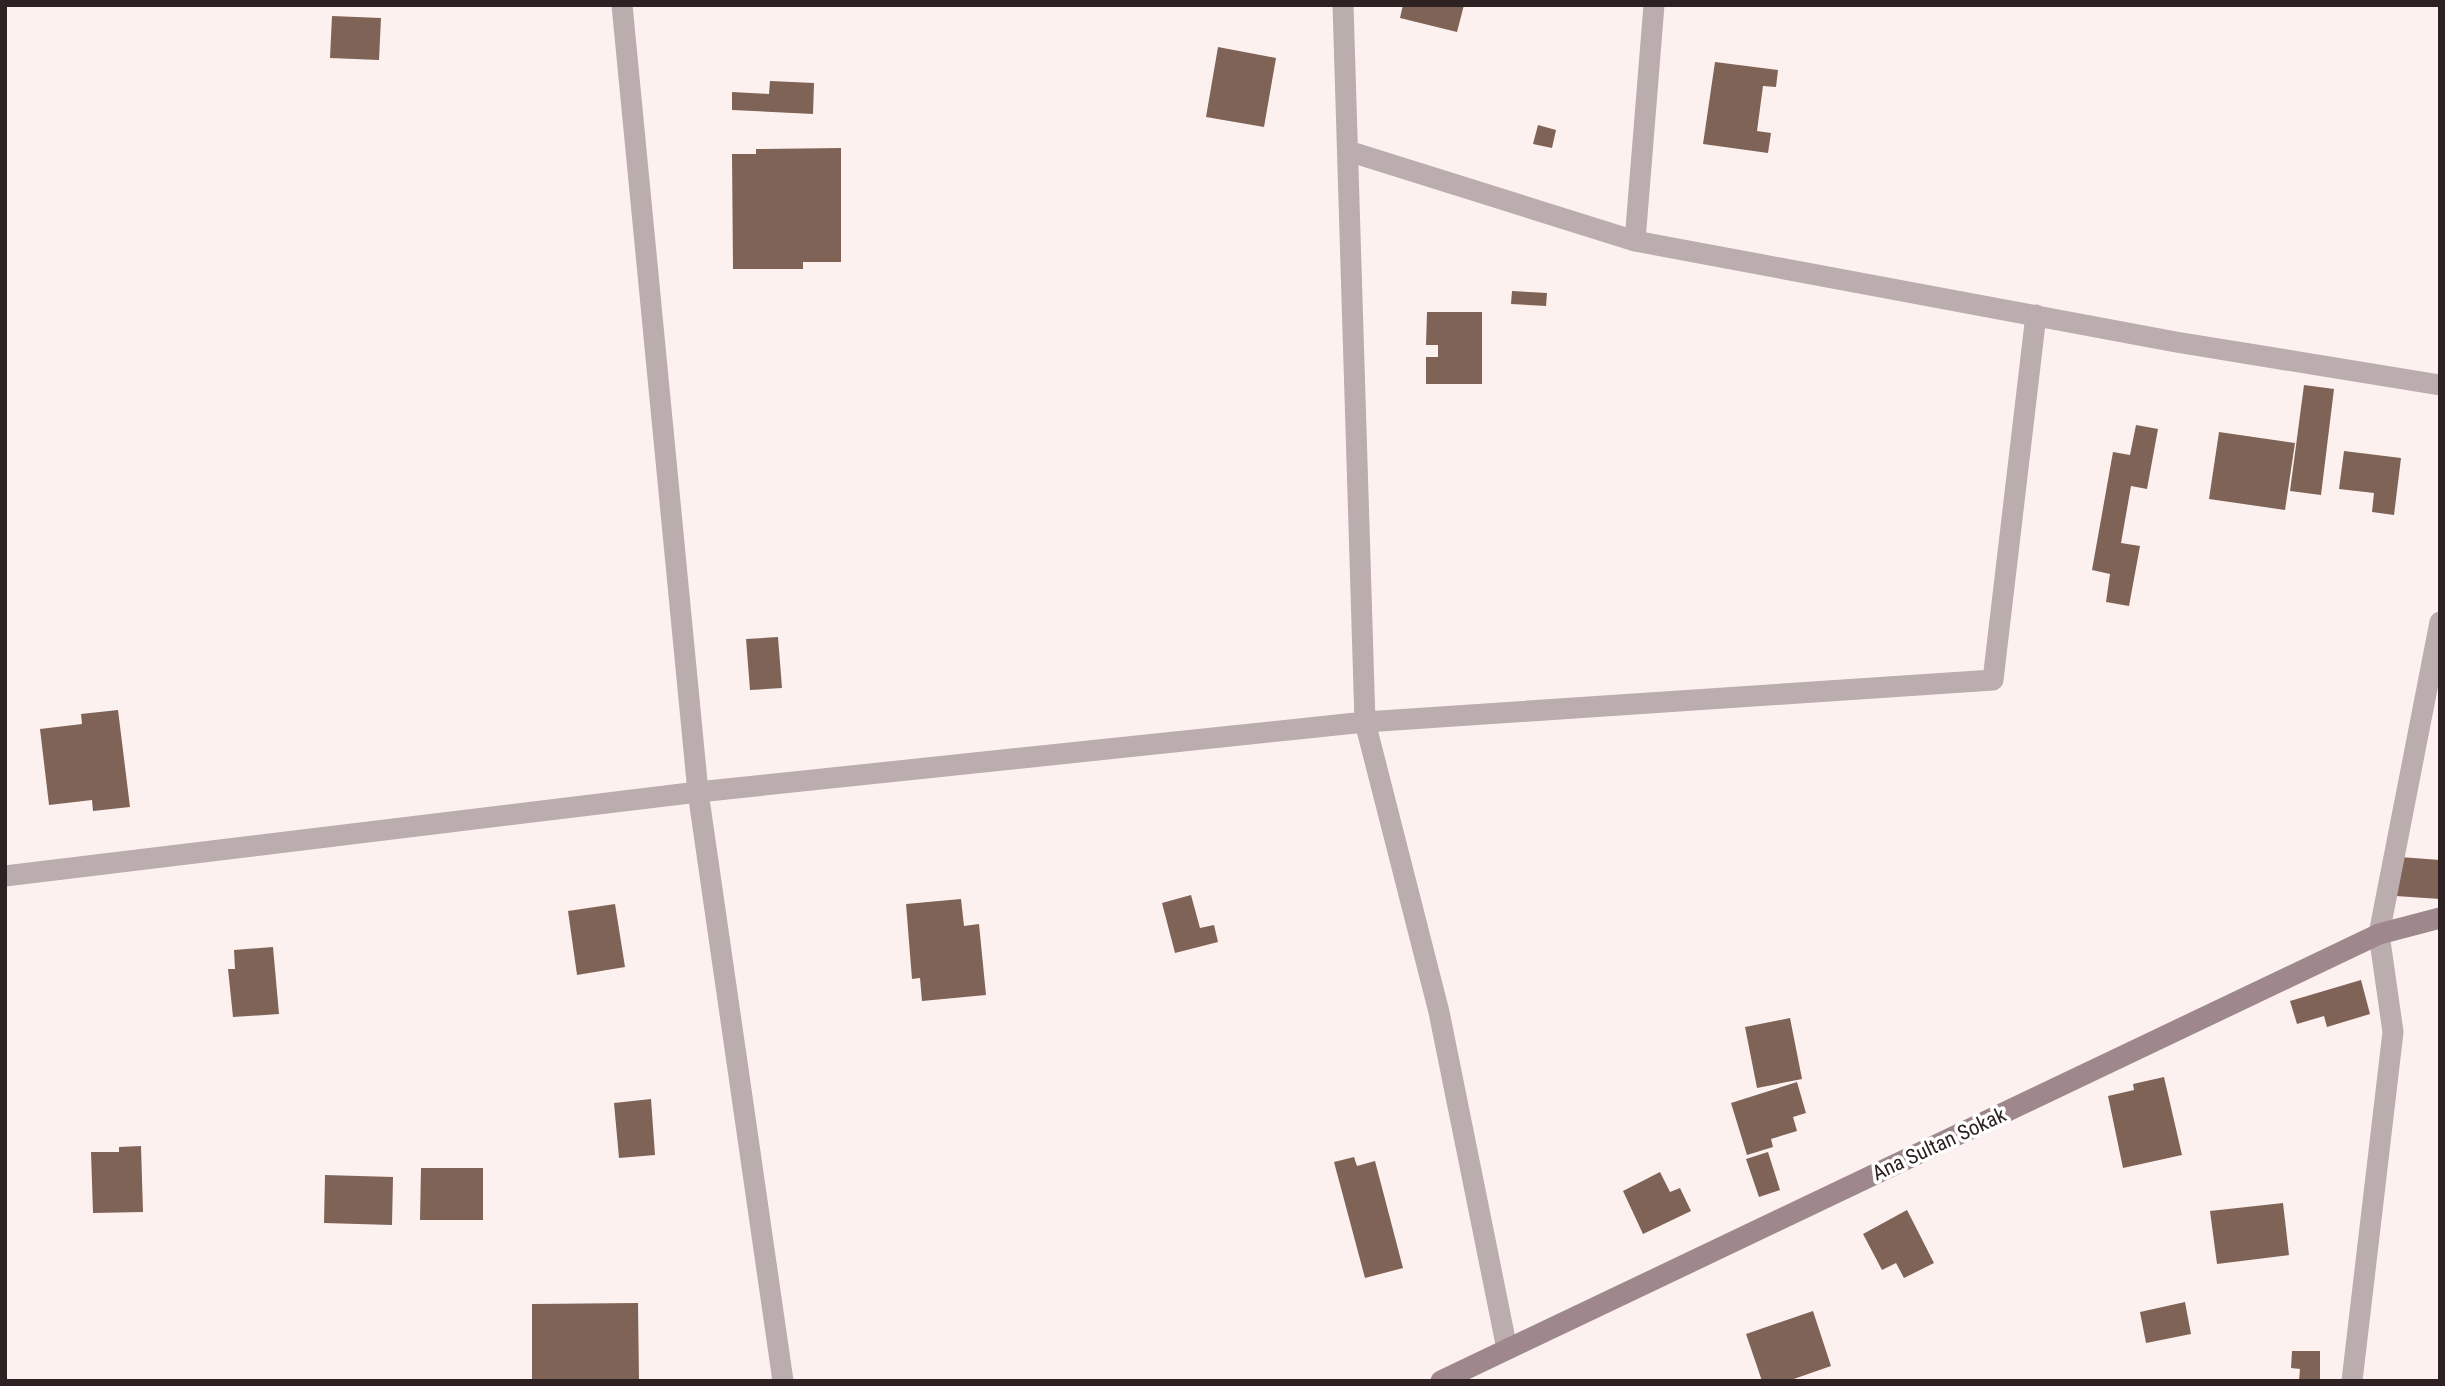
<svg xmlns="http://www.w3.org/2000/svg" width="2445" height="1386" viewBox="0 0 2445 1386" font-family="'Roboto Condensed',sans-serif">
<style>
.building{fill:#7f6356}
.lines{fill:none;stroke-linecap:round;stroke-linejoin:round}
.street{stroke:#bbacae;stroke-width:21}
.secondary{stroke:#9f888c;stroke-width:21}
.labels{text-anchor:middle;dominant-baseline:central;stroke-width:7;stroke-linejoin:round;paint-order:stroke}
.street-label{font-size:21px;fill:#2d2221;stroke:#fff}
</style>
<rect width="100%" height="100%" fill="#fdf1f0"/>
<!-- building -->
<path class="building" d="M 1403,5 L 1464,5 L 1457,32 L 1400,18 Z
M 332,16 L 381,18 L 379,60 L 330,58 Z
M 1218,47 L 1276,58 L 1264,127 L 1206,117 Z
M 1715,62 L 1778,70 L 1776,87 L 1763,86 L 1757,131 L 1771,133 L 1768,153 L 1703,144 Z
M 770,81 L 814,83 L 813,114 L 732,110 L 732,92 L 769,94 Z
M 1538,125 L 1556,130 L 1552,148 L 1533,144 Z
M 841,148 L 841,262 L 803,262 L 803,269 L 733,269 L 732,154 L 756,154 L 756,149 Z
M 1512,291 L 1547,293 L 1546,306 L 1511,304 Z
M 1427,312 L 1482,312 L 1482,384 L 1426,384 L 1426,357 L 1438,357 L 1438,345 L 1426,345 Z
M 2304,385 L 2334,389 L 2321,495 L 2290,491 Z
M 2136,425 L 2158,429 L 2147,489 L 2131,486 L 2121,543 L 2140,546 L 2129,606 L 2106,602 L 2110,574 L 2092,570 L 2113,452 L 2130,455 Z
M 2219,432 L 2295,443 L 2285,510 L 2209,499 Z
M 2344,451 L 2401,458 L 2394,515 L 2372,512 L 2374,493 L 2339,489 Z
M 778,637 L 782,688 L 750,690 L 746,639 Z
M 118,710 L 130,807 L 93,811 L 92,800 L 49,805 L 40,729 L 82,724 L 81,714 Z
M 2400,857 L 2440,860 L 2440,899 L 2396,896 Z
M 1191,895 L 1200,928 L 1214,925 L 1218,942 L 1175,953 L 1162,903 Z
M 961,899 L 964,926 L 979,924 L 986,995 L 922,1001 L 920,978 L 912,979 L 906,904 Z
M 615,904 L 625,967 L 577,975 L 568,911 Z
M 273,947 L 279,1014 L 233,1017 L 228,969 L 235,969 L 234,950 Z
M 2361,980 L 2370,1014 L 2327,1027 L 2324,1016 L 2297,1024 L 2290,1001 Z
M 1790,1018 L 1802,1079 L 1757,1088 L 1745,1027 Z
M 2164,1077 L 2182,1155 L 2123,1168 L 2108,1096 L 2134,1090 L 2133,1084 Z
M 1797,1082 L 1806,1113 L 1793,1117 L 1797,1131 L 1771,1139 L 1773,1147 L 1747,1155 L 1731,1103 Z
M 651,1099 L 655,1155 L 619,1158 L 614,1103 Z
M 141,1146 L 143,1212 L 93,1213 L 91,1152 L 119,1152 L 119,1147 Z
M 1768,1152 L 1780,1190 L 1759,1197 L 1746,1159 Z
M 1354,1157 L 1357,1166 L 1375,1161 L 1403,1268 L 1365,1278 L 1334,1162 Z
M 421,1168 L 483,1168 L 483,1220 L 420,1220 Z
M 1660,1172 L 1670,1192 L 1680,1188 L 1691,1211 L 1643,1234 L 1623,1191 Z
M 325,1175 L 393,1177 L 392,1225 L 324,1223 Z
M 2283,1203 L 2289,1255 L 2217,1264 L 2210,1211 Z
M 1907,1210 L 1934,1263 L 1904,1278 L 1896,1263 L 1882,1270 L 1863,1234 Z
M 2185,1302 L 2191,1334 L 2146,1343 L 2140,1312 Z
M 638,1303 L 639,1381 L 532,1381 L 532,1304 Z
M 1813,1311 L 1831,1366 L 1788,1381 L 1762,1381 L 1746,1334 Z
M 2292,1351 L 2320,1351 L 2320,1381 L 2299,1381 L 2300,1369 L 2291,1368 Z"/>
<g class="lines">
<!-- street -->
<path class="street" d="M 622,5 L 698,792 L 783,1381
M 1343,5 L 1365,722 L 1439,1012 L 1507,1349
M 1654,5 L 1635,241 L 2176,342 L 2440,385
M 1348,151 L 1635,241
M 5,876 L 698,792 L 1365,722 L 1993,680 L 2036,315
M 2352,1381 L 2393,1032 L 2379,934 L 2440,622"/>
<!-- secondary -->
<path class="secondary" d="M 1441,1381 L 2379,934 L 2440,918"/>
</g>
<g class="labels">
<!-- street labels -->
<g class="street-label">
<text transform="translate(1939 1144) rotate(-25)">Ana Sultan Sokak</text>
</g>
</g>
<!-- border -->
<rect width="2445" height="1386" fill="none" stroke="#2d2221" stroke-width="14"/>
</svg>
